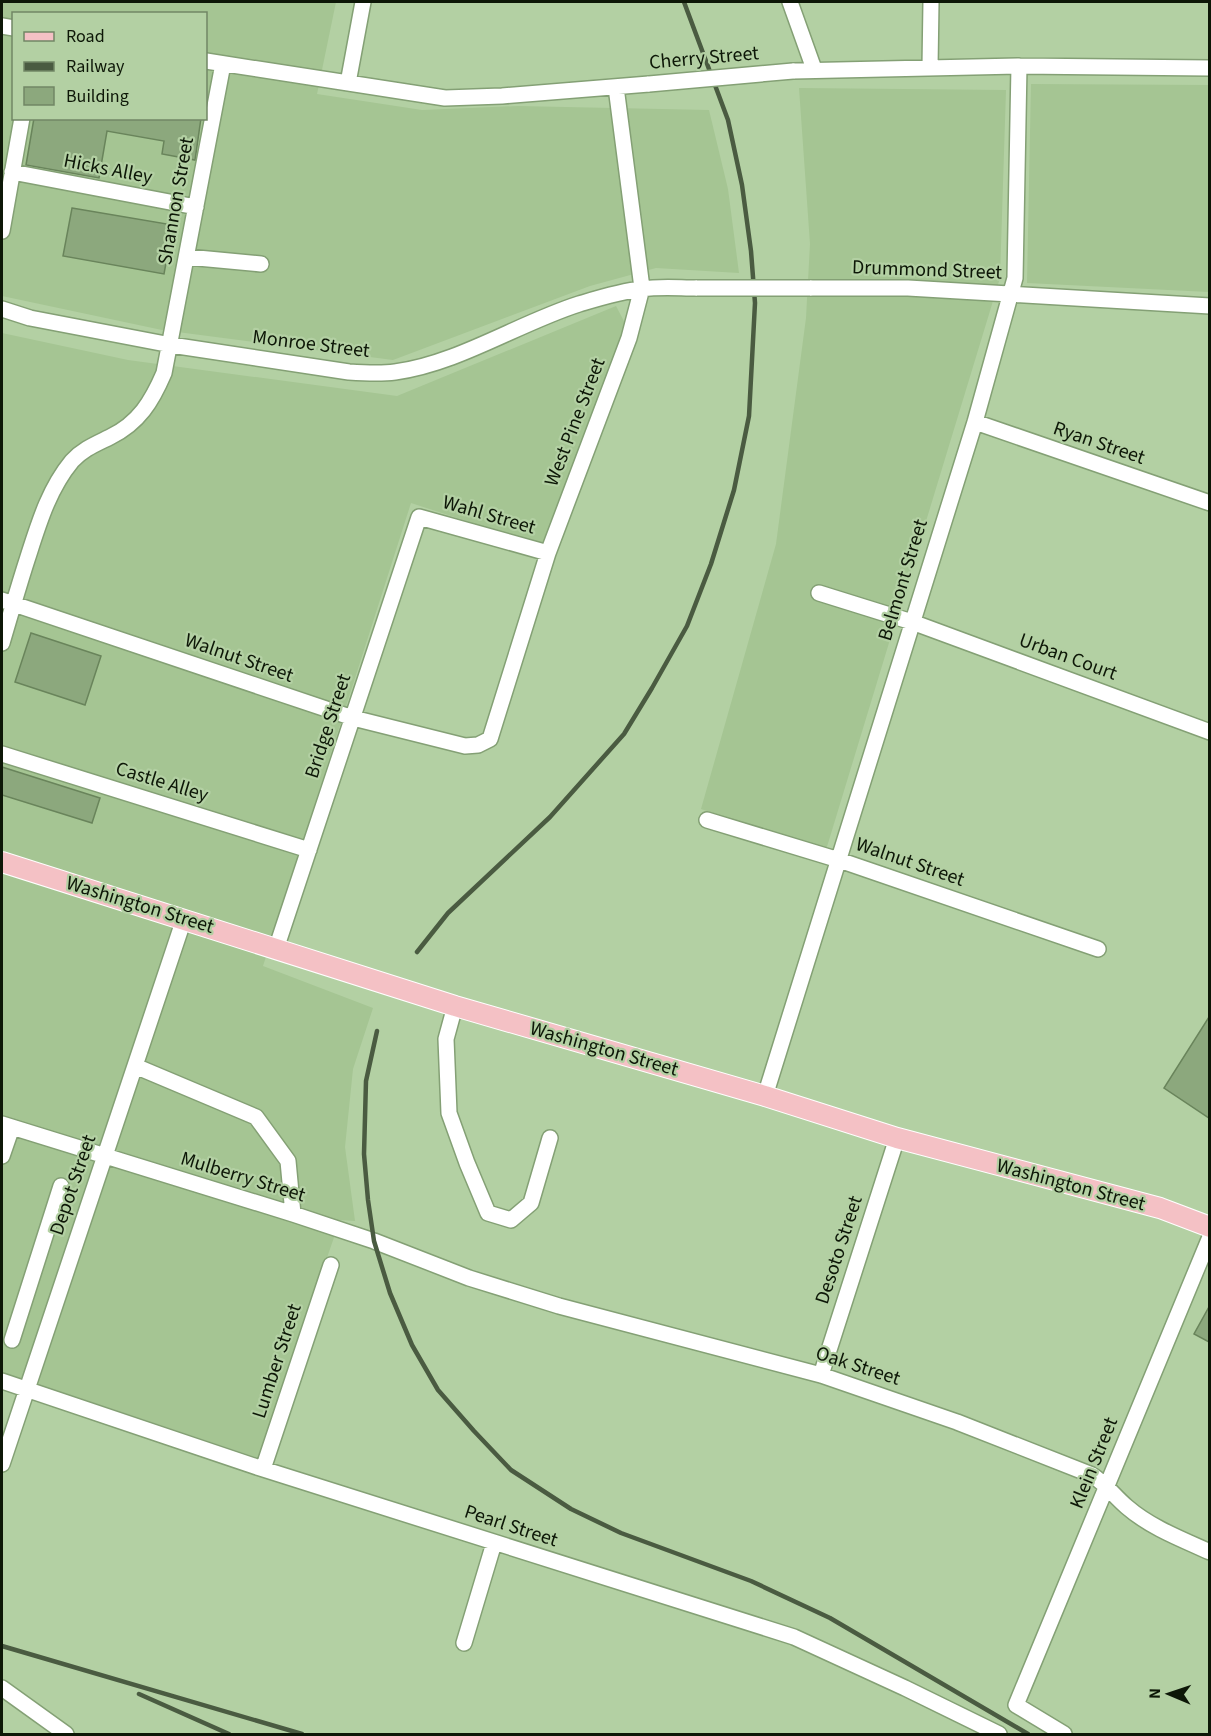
<svg xmlns="http://www.w3.org/2000/svg" width="1211" height="1736" viewBox="0 0 1211 1736" font-family="'Source Sans 3',sans-serif">
<style>
.built{fill:#a5c593;fill-rule:evenodd}
.building{fill:#8ca87d;stroke:#69845b;stroke-width:1.5}
.lines{fill:none;stroke-linecap:round;stroke-linejoin:round}
.minor-casing{stroke:#84a075;stroke-width:18}
.major-casing{stroke:#fff;stroke-width:22}
.minor{stroke:#fff;stroke-width:15}
.major{stroke:#f4c1c5;stroke-width:20}
.rail{stroke:#4a5b41;stroke-width:4.5}
.minor-bridge-casing{stroke:#84a075;stroke-width:18;stroke-linecap:butt}
.minor-bridge{stroke:#fff;stroke-width:15}
.labels{text-anchor:middle;dominant-baseline:central;stroke-width:4.5;stroke-linejoin:round;paint-order:stroke}
.street-label{font-size:20px;fill:#0d1707;stroke:#b3d0a3}
</style>
<rect width="100%" height="100%" fill="#b3d0a3"/>
<!-- built -->
<path class="built" d="M 2,2 L 336,2 L 317,94 L 422,110 L 518,106 L 709,110 L 728,189 L 739,273 L 656,268 L 590,286 L 393,360 L 162,330 L 2,296 ZM 14,14 L 206,14 L 206,118 L 14,118 Z
M 1031,84 L 1209,85 L 1209,292 L 1027,283 Z
M 799,88 L 1006,90 L 1000,278 L 826,850 L 701,809 L 776,544 L 806,318 L 810,244 Z
M 616,306 L 627,327 L 544,546 L 411,503 L 263,966 L 373,1008 L 353,1069 L 345,1147 L 355,1221 L 340,1220 L 258,1458 L 2,1372 L 2,333 L 128,360 L 397,396 Z"/>
<!-- building -->
<path class="building" d="M 34,118 L 201,118 L 195,160 L 162,154 L 164,141 L 107,131 L 99,178 L 26,165 Z
M 72,208 L 173,225 L 164,274 L 63,256 Z
M 31,633 L 101,656 L 85,705 L 15,682 Z
M 2,767 L 100,798 L 92,823 L 2,795 Z
M 1209,1017 L 1209,1118 L 1164,1088 Z
M 1209,1307 L 1209,1342 L 1194,1334 Z"/>
<g class="lines">
<!-- minor casing -->
<g class="minor-casing">
<path id="minor" d="M 790,2 L 814,69
M 2,26 L 14,28
M 206,61 L 445,98 L 502,96 L 649,84
M 930,67 L 931,2
M 793,71 L 1019,66 L 1210,68
M 348,83 L 363,2
M 12,172 L 196,207
M 2,231 L 22,118
M 187,257 L 261,264
M 810,288 L 908,288 L 1210,306
M 2,309 L 30,318 L 171,345 L 349,372 C 364,373 380,374 395,372 C 457,364 519,323 579,304 C 599,298 621,291 642,289 C 660,286 679,288 697,288
M 975,422 L 1210,503
M 819,593 L 912,622 L 1210,732
M 2,600 L 353,718 L 465,746 L 478,745 L 490,739 L 548,553 L 629,338 L 642,288 L 616,87
M 2,643 C 10,616 18,588 27,560 C 38,526 48,490 72,461 C 83,449 96,444 110,437 C 139,423 152,401 164,373 L 223,64
M 2,754 L 309,850
M 707,820 L 839,860 L 1098,949
M 276,949 L 419,517 L 548,553
M 455,1006 L 446,1039 L 449,1113 L 467,1163 L 488,1213 L 511,1220 L 531,1203 L 550,1138
M 135,1066 L 256,1117 L 288,1161 L 293,1214
M 765,1096 L 975,422 L 1015,278 L 1019,66
M 2,1124 L 293,1214 L 374,1241 L 469,1278 L 559,1306 L 821,1375 L 957,1422 L 1092,1475 C 1107,1485 1114,1496 1127,1507 C 1150,1527 1181,1539 1210,1552
M 2,1156 L 12,1127
M 12,1340 L 61,1186
M 821,1375 L 897,1138
M 2,1381 L 263,1469 L 794,1637 L 905,1688 L 999,1734
M 2,1464 L 184,919
M 263,1469 L 331,1265
M 464,1643 L 494,1543
M 2,1688 L 66,1734
M 1064,1734 L 1016,1705 L 1210,1237"/>
</g>
<!-- major casing -->
<g class="major-casing">
<path id="major" d="M 2,862 L 455,1006 L 765,1096 L 897,1138 L 1160,1208 L 1210,1227"/>
</g>
<!-- minor -->
<use href="#minor" class="minor"/>
<!-- major -->
<use href="#major" class="major"/>
<!-- rail -->
<path class="rail" d="M 417,952 L 448,913 L 550,817 L 624,734 L 652,688 L 687,626 L 711,564 L 734,490 L 749,416 L 755,303 L 751,251 L 742,185 L 728,120 L 684,2
M 377,1031 L 366,1081 L 364,1154 L 368,1200 L 374,1241 L 390,1293 L 412,1345 L 438,1390 L 474,1431 L 511,1470 L 571,1509 L 621,1533 L 751,1581 L 830,1618 L 1028,1734
M 2,1646 L 302,1734
M 139,1694 L 229,1734"/>
<!-- minor-bridge casing -->
<g class="minor-bridge-casing">
<path id="minor-bridge" d="M 649,84 L 793,71
M 697,288 L 810,288"/>
</g>
<!-- minor-bridge -->
<use href="#minor-bridge" class="minor-bridge"/>
</g>
<g class="labels">
<!-- street labels -->
<g class="street-label">
<text transform="translate(704 58) rotate(-5)">Cherry Street</text>
<text transform="translate(108 169) rotate(11)">Hicks Alley</text>
<text transform="translate(176 201) rotate(-80)">Shannon Street</text>
<text transform="translate(927 270) rotate(2)">Drummond Street</text>
<text transform="translate(311 344) rotate(7)">Monroe Street</text>
<text transform="translate(575 422) rotate(-69)">West Pine Street</text>
<text transform="translate(1099 443) rotate(19)">Ryan Street</text>
<text transform="translate(489 515) rotate(16)">Wahl Street</text>
<text transform="translate(903 580) rotate(-73)">Belmont Street</text>
<text transform="translate(1068 657) rotate(20)">Urban Court</text>
<text transform="translate(239 658) rotate(19)">Walnut Street</text>
<text transform="translate(328 726) rotate(-72)">Bridge Street</text>
<text transform="translate(162 782) rotate(17)">Castle Alley</text>
<text transform="translate(910 862) rotate(19)">Walnut Street</text>
<text transform="translate(140 905) rotate(17)">Washington Street</text>
<text transform="translate(604 1049) rotate(16)">Washington Street</text>
<text transform="translate(243 1177) rotate(17)">Mulberry Street</text>
<text transform="translate(73 1185) rotate(-71)">Depot Street</text>
<text transform="translate(1071 1185) rotate(15)">Washington Street</text>
<text transform="translate(839 1250) rotate(-72)">Desoto Street</text>
<text transform="translate(277 1361) rotate(-72)">Lumber Street</text>
<text transform="translate(858 1366) rotate(18)">Oak Street</text>
<text transform="translate(1094 1463) rotate(-68)">Klein Street</text>
<text transform="translate(511 1526) rotate(18)">Pearl Street</text>
</g>
</g>
<!-- border -->
<rect width="1211" height="1736" fill="none" stroke="#0d1707" stroke-width="6"/>
<!-- legend -->
<rect x="12" y="12" width="195" height="108" fill="#b3d0a3" stroke="#718665" stroke-width="1.5"/>
<rect x="24" y="32" width="30" height="9" fill="#f4c1c5" stroke="#718665" stroke-width="1.5"/>
<text x="66" y="42" font-size="18" fill="#0d1707">Road</text>
<rect x="24" y="62" width="30" height="9" fill="#4a5b41" stroke="#718665" stroke-width="1.5"/>
<text x="66" y="72" font-size="18" fill="#0d1707">Railway</text>
<rect x="24" y="87" width="30" height="18" fill="#8ca87d" stroke="#718665" stroke-width="1.5"/>
<text x="66" y="102" font-size="18" fill="#0d1707">Building</text>
<!-- north arrow -->
<g transform="translate(1169 1694) rotate(272)" stroke="#b3d0a3" stroke-width="4.5" paint-order="stroke">
<path d="M0-4.5L10 22L0 15L-10 22Z" fill="#0d1707"/>
<text y="-9" font-size="16" font-weight="bold" text-anchor="middle" fill="#0d1707">N</text>
</g>
</svg>
